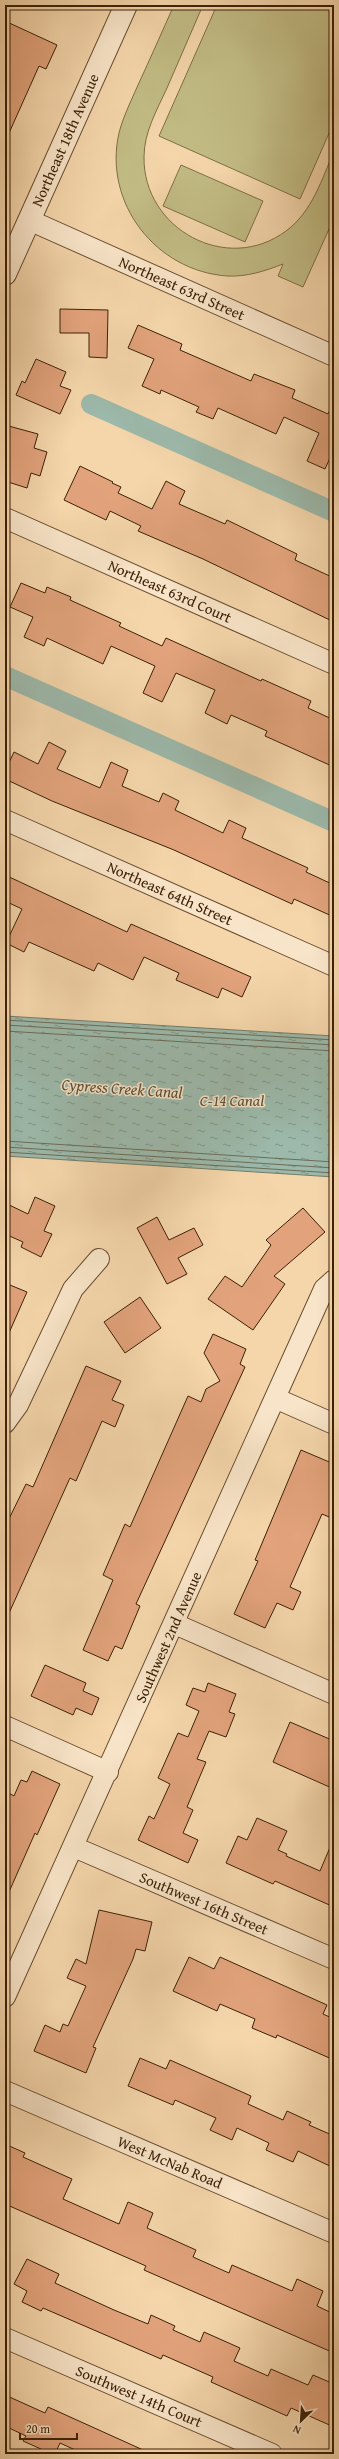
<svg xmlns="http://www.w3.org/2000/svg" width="339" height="2459" viewBox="0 0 339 2459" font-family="'Gentium Book Plus',serif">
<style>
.garden{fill:#c2bc84;stroke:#7f6e46}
.water{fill:url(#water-ripples);stroke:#767c69}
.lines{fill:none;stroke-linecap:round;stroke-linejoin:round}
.shore{stroke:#6c6d59;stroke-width:1}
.canal{stroke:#9cb9ab;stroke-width:20}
.building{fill:#e2a37c;stroke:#3c2107}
.minor-casing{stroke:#6a4e30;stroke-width:22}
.tertiary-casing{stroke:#6a4e30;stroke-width:24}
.minor{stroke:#f8e4c8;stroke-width:20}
.tertiary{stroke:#f8e4c8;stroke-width:22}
.labels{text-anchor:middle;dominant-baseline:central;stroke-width:3;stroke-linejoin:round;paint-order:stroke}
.street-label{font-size:15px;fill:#3c2107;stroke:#f8e4c8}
.water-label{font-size:16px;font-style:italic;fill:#594f38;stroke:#f8e4c8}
</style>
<defs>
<pattern id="water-ripples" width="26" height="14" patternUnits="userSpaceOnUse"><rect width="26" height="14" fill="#9cb9ab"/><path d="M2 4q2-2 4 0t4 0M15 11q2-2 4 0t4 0" fill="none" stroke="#809689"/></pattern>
</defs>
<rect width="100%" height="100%" fill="#f5d6ab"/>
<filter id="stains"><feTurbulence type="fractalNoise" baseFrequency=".005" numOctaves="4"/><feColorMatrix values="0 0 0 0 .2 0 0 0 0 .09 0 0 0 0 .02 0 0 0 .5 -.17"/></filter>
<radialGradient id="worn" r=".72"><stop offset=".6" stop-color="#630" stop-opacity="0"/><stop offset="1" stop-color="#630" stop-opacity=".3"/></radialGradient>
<!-- garden -->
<path class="garden" d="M 174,5 L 203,5 C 191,33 179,60 167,88 C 157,110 144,132 144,157 C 143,229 227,275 286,231 C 312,212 322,179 334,151 L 334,218 L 303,287 L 278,276 L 283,264 C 265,271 247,277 227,276 C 156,271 103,203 119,133 C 123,117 131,101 138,85 C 150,59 162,32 174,5 Z
M 217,5 L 334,5 L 334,122 L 300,199 L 159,136 Z
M 181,165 L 263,201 L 245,242 L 163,206 Z"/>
<!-- water -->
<path class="water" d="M 5,1016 L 334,1036 L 334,1177 L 5,1156 Z"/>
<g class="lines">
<!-- shore -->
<path class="shore" d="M 5,1020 L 334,1040
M 5,1025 L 334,1045
M 5,1031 L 334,1051
M 5,1141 L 334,1162
M 5,1147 L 334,1168
M 5,1152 L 334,1173"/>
<!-- canal -->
<path class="canal" d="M 91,404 L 334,512
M 5,676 L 334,822"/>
</g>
<!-- building -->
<path class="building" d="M 5,21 L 57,45 L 46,69 L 39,66 L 5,142 Z
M 60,309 L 108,310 L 107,358 L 89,357 L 89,333 L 60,333 Z
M 138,325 L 182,344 L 180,350 L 251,381 L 254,374 L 295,390 L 292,398 L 328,414 L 334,401 L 334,449 L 325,469 L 307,461 L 319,433 L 284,417 L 276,434 L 218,408 L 213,419 L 196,412 L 199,407 L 161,390 L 160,394 L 142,386 L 154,359 L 128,348 Z
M 36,359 L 66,372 L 60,386 L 71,390 L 60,414 L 16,395 L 22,381 L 25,383 Z
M 5,425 L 38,434 L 34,448 L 47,452 L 40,476 L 31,473 L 27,488 L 5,481 Z
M 80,466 L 113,482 L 112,483 L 121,487 L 118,493 L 152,509 L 166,481 L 185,491 L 179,504 L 225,524 L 227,520 L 297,554 L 295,560 L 334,578 L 334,622 L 203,559 L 138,531 L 141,526 L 110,511 L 106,520 L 64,500 Z
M 21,583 L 45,593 L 47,587 L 71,597 L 70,600 L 121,623 L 119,626 L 162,646 L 166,638 L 261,681 L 262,679 L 311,701 L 308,708 L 334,720 L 334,767 L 265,736 L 267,731 L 231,715 L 227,724 L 205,713 L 215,690 L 176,673 L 162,702 L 143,693 L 155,666 L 111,646 L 103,664 L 47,638 L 44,646 L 24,637 L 33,617 L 10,607 Z
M 49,742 L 66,751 L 57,769 L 100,788 L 111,762 L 128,770 L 122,786 L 159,802 L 163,793 L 179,801 L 175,810 L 223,833 L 229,820 L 246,828 L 242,838 L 308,868 L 306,872 L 334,885 L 334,917 L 294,899 L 292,904 L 174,850 L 52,801 L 5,779 L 5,771 L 14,752 L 38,764 Z
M 5,875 L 127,932 L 131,924 L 251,977 L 242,997 L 222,988 L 218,998 L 176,980 L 179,973 L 144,957 L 133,980 L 98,963 L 94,971 L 29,942 L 24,952 L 6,943 L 22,909 L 5,901 Z
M 35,1197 L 55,1206 L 44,1231 L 52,1234 L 41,1257 L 21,1247 L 23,1242 L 5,1234 L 5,1203 L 28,1214 Z
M 303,1208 L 325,1232 L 274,1276 L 285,1284 L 253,1330 L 208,1299 L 225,1276 L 242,1287 L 271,1245 L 266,1240 Z
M 157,1217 L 169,1240 L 194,1228 L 203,1245 L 178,1258 L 187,1274 L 167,1284 L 137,1228 Z
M 5,1283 L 27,1292 L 5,1342 Z
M 140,1297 L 161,1328 L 125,1353 L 104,1322 Z
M 213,1334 L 246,1349 L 240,1364 L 245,1367 L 136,1604 L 140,1606 L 122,1649 L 115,1646 L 108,1661 L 83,1650 L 113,1580 L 103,1575 L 125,1524 L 130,1527 L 188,1396 L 201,1402 L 206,1389 L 220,1381 L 204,1353 Z
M 86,1366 L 121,1381 L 112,1400 L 124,1405 L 115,1427 L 102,1421 L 76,1481 L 70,1478 L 5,1622 L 5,1527 L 26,1484 L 33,1487 Z
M 301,1450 L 334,1464 L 334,1519 L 322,1514 L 290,1587 L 301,1592 L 293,1610 L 277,1603 L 265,1628 L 234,1614 L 258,1561 L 255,1560 Z
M 45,1665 L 86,1683 L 83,1691 L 99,1698 L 92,1715 L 76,1708 L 73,1715 L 31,1696 Z
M 208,1683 L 236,1694 L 229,1712 L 235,1714 L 226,1737 L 209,1731 L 197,1759 L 206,1762 L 187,1807 L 193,1810 L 183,1833 L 198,1840 L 188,1863 L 138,1840 L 149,1816 L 154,1819 L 170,1784 L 158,1778 L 178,1733 L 188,1737 L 199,1711 L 186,1705 L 193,1688 L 205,1692 Z
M 290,1722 L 334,1741 L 334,1789 L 273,1762 Z
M 32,1771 L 60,1784 L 37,1835 L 35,1833 L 5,1901 L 5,1791 L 14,1796 L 21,1780 L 27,1782 Z
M 257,1818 L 287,1831 L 278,1850 L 287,1854 L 286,1856 L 320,1871 L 334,1838 L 334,1907 L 275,1881 L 273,1884 L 226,1863 L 238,1836 L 247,1840 Z
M 99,1910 L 152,1922 L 145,1951 L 136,1949 L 133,1959 L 93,2047 L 96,2048 L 86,2073 L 34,2051 L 45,2025 L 60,2032 L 63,2024 L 68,2026 L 86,1986 L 67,1978 L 76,1959 L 86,1964 Z
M 189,1957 L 214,1969 L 220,1957 L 327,2005 L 323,2014 L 334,2019 L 334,2060 L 277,2035 L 276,2038 L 252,2028 L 255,2019 L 220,2004 L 217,2011 L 173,1991 Z
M 140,2058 L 166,2069 L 170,2060 L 251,2096 L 248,2104 L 283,2120 L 287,2111 L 311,2122 L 309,2125 L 334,2136 L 334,2168 L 298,2151 L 293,2162 L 266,2150 L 269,2143 L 237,2128 L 232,2140 L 210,2130 L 216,2118 L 175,2100 L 173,2105 L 128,2086 Z
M 5,2144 L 25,2153 L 23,2157 L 72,2179 L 63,2199 L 119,2224 L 128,2202 L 153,2213 L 147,2228 L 196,2250 L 193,2257 L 229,2273 L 232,2265 L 292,2291 L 297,2279 L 323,2291 L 317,2306 L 334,2314 L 334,2353 L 144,2270 L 146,2266 L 5,2204 Z
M 27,2259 L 59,2274 L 55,2283 L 114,2310 L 148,2324 L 151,2315 L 175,2326 L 173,2330 L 200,2342 L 204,2332 L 240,2348 L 234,2361 L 268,2376 L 271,2369 L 308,2385 L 313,2375 L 334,2384 L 334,2427 L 291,2408 L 287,2416 L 211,2382 L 213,2377 L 163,2355 L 161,2359 L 43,2308 L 41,2311 L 22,2302 L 27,2291 L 14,2284 Z
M 5,2395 L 45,2413 L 48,2407 L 152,2454 L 84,2454 L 60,2443 L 55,2454 L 52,2454 L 23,2441 L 26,2436 L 5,2426 Z"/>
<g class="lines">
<!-- minor casing -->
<g class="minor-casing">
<path id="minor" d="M 29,220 L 334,356
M 5,518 L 334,664
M 5,820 L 334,966
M 275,1398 L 334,1424
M 5,1423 L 18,1405 L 73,1289 L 99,1259
M 175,1624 L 334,1694
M 5,1726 L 108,1772
M 74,1847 L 334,1959
M 5,1997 L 324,1289 L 334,1280
M 5,2091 L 334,2233
M 5,2338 L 272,2454"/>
</g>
<!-- tertiary casing -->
<g class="tertiary-casing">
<path id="tertiary" d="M 5,274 L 126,5"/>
</g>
<!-- minor -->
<use href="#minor" class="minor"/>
<!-- tertiary -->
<use href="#tertiary" class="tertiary"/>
</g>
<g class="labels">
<!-- street labels -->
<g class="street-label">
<text transform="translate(65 140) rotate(-66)">Northeast 18th Avenue</text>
<text transform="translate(182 288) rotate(24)">Northeast 63rd Street</text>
<text transform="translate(170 591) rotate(24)">Northeast 63rd Court</text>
<text transform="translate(170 893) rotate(24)">Northeast 64th Street</text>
<text transform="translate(168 1637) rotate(-66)">Southwest 2nd Avenue</text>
<text transform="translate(204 1903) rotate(23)">Southwest 16th Street</text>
<text transform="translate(170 2162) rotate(23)">West McNab Road</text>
<text transform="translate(139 2396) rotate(23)">Southwest 14th Court</text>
</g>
<!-- water labels -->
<g class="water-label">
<text transform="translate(122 1088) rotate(4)">Cypress Creek Canal</text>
<text x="232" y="1100">C-14 Canal</text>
</g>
</g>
<!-- margin -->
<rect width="339" height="2459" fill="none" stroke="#f5d6ab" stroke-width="20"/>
<rect x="6" y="6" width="327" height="2447" fill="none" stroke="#3c2107" stroke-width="2"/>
<rect x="10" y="10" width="319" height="2439" fill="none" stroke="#3c2107"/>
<!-- north arrow -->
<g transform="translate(301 2421) rotate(205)" stroke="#f8e4c8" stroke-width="3" paint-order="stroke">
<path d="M0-3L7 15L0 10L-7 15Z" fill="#3c2107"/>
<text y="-6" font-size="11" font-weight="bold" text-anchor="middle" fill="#3c2107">N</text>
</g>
<!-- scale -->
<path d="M20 2433v6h57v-6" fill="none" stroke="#3c2107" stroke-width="2"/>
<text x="26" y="2433" font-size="12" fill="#3c2107" stroke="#f8e4c8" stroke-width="3" paint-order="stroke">20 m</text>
<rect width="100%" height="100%" filter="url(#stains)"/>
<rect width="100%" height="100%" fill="url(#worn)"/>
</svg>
